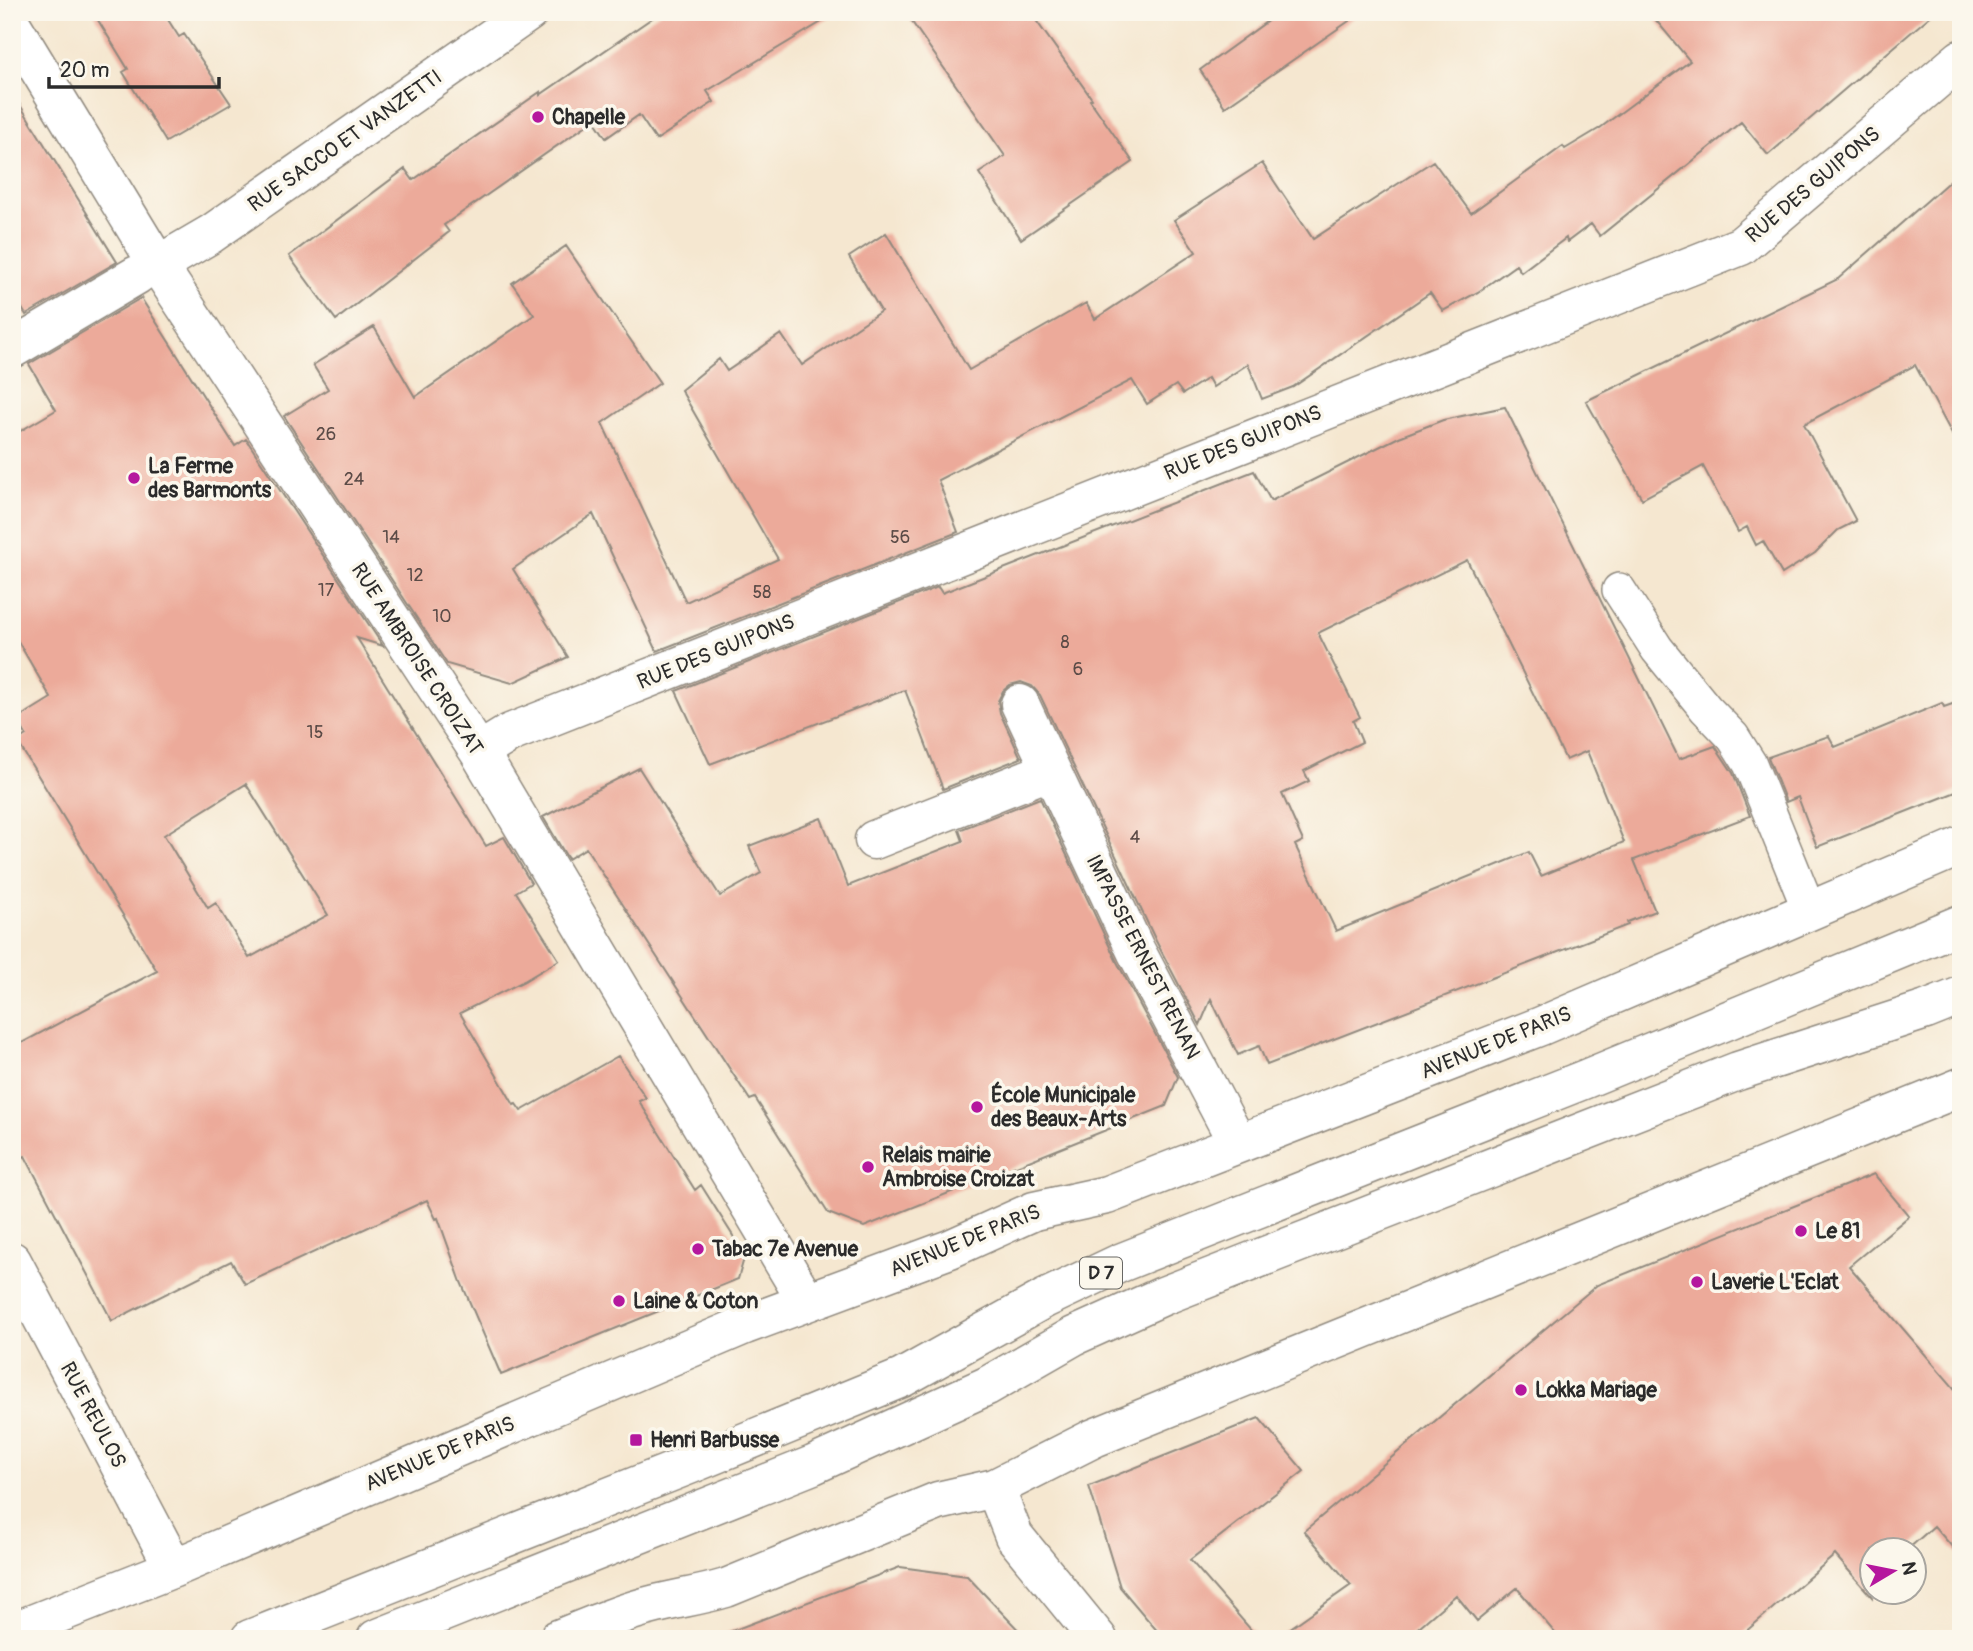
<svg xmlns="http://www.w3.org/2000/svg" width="1973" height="1651" viewBox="0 0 1973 1651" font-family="Pangolin,sans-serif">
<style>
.building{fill:#ecaa9a;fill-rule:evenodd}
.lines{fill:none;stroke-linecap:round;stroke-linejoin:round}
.lane-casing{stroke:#90897e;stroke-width:36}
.street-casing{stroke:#90897e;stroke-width:41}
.secondary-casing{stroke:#90897e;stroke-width:41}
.primary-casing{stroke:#90897e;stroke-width:41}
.lane{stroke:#fff;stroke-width:33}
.street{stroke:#fff;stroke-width:38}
.secondary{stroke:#fff;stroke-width:38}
.primary{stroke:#fff;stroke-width:38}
.poi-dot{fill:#b5179e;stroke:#fbf7ec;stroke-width:2.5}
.labels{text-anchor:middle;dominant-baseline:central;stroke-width:7;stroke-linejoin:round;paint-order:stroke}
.number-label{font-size:18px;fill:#5b4b47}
.shield{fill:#fbf7ec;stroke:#696865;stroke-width:2}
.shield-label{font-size:19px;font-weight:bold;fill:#2b2b2b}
.poi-label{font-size:21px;font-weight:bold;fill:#2b2b2b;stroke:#fbf7ec;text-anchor:start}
.street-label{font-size:21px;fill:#2b2b2b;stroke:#fbf7ec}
</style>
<rect width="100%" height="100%" fill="#fbf7ec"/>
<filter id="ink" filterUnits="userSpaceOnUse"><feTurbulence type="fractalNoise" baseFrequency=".0143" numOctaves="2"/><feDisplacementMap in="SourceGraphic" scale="14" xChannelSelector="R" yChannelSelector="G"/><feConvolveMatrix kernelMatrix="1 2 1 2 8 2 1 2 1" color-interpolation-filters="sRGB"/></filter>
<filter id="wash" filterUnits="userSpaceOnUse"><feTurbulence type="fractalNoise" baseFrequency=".00686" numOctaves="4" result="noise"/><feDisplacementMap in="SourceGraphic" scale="28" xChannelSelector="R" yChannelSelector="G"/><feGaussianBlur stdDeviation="1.57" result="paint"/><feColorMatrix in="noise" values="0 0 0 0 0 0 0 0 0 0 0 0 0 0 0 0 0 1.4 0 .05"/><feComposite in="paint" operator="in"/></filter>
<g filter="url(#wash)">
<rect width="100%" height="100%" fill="#f5e7d0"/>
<g id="blocks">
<!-- building -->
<path class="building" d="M 93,12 L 163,12 L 179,37 L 184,34 L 231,104 L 166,142 L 123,72 L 128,69 Z
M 661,12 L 838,12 L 707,91 L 714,102 L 656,140 L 639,115 L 606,138 L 594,120 L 444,225 L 449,232 L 336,320 L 289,256 L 405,169 L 413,180 L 540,92 L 540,95 Z
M 905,12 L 1030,12 L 1092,99 L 1090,100 L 1133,162 L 1021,239 L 979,173 L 1005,156 Z
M 1280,12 L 1362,12 L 1225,107 L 1200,70 Z
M 1649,12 L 1935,12 L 1768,155 L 1741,122 L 1600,236 L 1591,224 L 1567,242 L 1566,238 L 1521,272 L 1516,265 L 1478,292 L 1443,311 L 1430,293 L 1293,387 L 1262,399 L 1248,364 L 1213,387 L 1208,378 L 1183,394 L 1176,385 L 1147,404 L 1132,380 L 938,480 L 958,532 L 657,651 L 593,514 L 513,569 L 568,657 L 512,683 L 447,664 L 284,416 L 328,389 L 313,365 L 374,327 L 415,397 L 534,315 L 512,283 L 566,246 L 660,383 L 602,423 L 686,602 L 778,559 L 681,390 L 719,359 L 727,371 L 781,334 L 802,365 L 881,311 L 849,257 L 886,233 L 969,370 L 1086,303 L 1095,319 L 1196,252 L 1174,220 L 1262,163 L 1313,239 L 1433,161 L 1471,213 L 1563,146 L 1565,149 L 1600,128 L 1690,61 Z
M 12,92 L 117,262 L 26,315 L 12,292 Z
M 1961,171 L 1961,451 L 1915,365 L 1804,424 L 1856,521 L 1838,530 L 1815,553 L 1782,574 L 1763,541 L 1756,545 L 1747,527 L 1738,532 L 1703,466 L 1642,499 L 1586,401 L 1838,279 Z
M 141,298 L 235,446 L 246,439 L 383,646 L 357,638 L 486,846 L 504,837 L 531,883 L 516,892 L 559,960 L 524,981 L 460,1013 L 514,1105 L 516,1104 L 521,1111 L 618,1056 L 646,1098 L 639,1101 L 695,1190 L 701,1185 L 745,1255 L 738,1279 L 501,1375 L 461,1282 L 438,1218 L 436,1219 L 427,1200 L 245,1284 L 231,1261 L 112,1321 L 25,1156 L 12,1162 L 12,1048 L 157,971 L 17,741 L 26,735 L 17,719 L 51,698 L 12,631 L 12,436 L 56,410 L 29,364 ZM 246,784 L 328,915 L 249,958 L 216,903 L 208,908 L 164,835 Z
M 1505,407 L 1679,759 L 1715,746 L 1733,773 L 1750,816 L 1634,860 L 1655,911 L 1627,922 L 1628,925 L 1267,1065 L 1259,1046 L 1238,1055 L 1211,999 L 1200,1025 L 1156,941 L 1040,695 L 1032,686 L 1021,682 L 1010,685 L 1003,691 L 998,701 L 1000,713 L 1021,758 L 943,789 L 905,690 L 710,764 L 676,691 L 938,587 L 942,593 L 1254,471 L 1271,501 L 1399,437 L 1443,420 ZM 1467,560 L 1566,760 L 1587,751 L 1624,842 L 1541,876 L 1529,852 L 1336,931 L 1295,845 L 1303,841 L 1282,794 L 1309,781 L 1304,771 L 1362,742 L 1353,721 L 1360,717 L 1318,633 Z
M 1961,701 L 1961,790 L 1817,847 L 1798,797 L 1786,802 L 1768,757 L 1829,736 L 1835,747 L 1942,703 L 1944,707 Z
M 639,768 L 720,896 L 761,873 L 749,846 L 821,818 L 848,886 L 963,841 L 959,830 L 1040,798 L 1116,960 L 1178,1077 L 1166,1106 L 864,1227 L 828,1213 L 755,1098 L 750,1100 L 586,848 L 568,859 L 543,817 Z
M 1874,1174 L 1909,1216 L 1849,1266 L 1961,1396 L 1961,1557 L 1934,1526 L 1907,1550 L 1872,1550 L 1872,1597 L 1835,1555 L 1737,1639 L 1560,1639 L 1517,1588 L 1477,1621 L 1456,1595 L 1405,1639 L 1275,1639 L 1351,1585 L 1304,1531 L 1597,1285 Z
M 1259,1418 L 1304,1471 L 1190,1560 L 1259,1639 L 1164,1639 L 1120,1587 L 1089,1486 Z
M 900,1567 L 967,1576 L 1027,1639 L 722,1639 L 721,1635 Z"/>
</g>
</g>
<g filter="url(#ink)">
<use href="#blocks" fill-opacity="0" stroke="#90897e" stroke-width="2"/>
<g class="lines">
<!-- lane casing -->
<g class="lane-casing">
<path id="lane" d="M 1619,590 L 1657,649 L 1706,709 L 1733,737 L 1750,764 L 1810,912"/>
</g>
<!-- street casing -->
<g class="street-casing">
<path id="street" d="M 12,25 L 158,265 L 479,752 L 807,1302
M 158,265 L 211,234 L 529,12
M 12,349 L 137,275
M 1020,704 L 1136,951 L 1238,1144
M 479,752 L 510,733 L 1741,246 L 1961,59
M 874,840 L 1051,770
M 12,1261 L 174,1568
M 12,1632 L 174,1568 L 745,1325 L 950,1249 L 1034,1211 L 1107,1195 L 1541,1026 L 1961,846"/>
</g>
<!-- secondary casing -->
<g class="secondary-casing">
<path id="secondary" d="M 995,1488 L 1014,1536 L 1098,1639
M 558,1639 C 590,1626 623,1612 656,1604 C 680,1598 703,1595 726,1588 L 938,1501 L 995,1488 L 1094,1438 L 1961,1087"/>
</g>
<!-- primary casing -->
<g class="primary-casing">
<path id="primary" d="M 250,1639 L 689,1465 L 902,1378 L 1044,1299 L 1120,1263 L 1583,1080 L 1961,924
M 376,1639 L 813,1465 L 987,1386 L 1074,1336 L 1163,1296 L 1738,1071 L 1926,1010 L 1961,996"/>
</g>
<!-- lane -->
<use href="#lane" class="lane"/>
<!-- street -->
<use href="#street" class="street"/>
<!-- secondary -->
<use href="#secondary" class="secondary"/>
<!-- primary -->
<use href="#primary" class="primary"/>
</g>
</g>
<!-- markers -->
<g class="poi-dot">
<circle cx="538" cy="117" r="7"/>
<circle cx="134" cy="478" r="7"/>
<circle cx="977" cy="1107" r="7"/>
<circle cx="868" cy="1167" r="7"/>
<circle cx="1801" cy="1231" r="7"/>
<circle cx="698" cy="1249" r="7"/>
<circle cx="1697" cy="1282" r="7"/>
<circle cx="619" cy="1301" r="7"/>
<circle cx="1521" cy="1390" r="7"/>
<rect x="629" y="1433" width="14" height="14" rx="3.5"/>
</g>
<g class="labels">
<!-- number labels -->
<g class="number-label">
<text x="326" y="434">26</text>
<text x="354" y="479">24</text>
<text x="391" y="537">14</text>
<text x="900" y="537">56</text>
<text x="415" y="575">12</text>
<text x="326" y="590">17</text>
<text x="762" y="592">58</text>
<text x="442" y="616">10</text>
<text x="1065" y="642">8</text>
<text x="1078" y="669">6</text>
<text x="315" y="732">15</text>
<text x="1135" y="837">4</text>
</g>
<!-- shield labels -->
<rect class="shield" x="1080" y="1257.5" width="42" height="31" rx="5"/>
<g class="shield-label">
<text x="1101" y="1273">D 7</text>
</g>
<!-- poi labels -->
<g class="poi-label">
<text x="552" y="117">Chapelle</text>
<text x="148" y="466">La Ferme<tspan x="148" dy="24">des Barmonts</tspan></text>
<text x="991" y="1095">École Municipale<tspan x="991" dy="24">des Beaux-Arts</tspan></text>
<text x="882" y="1155">Relais mairie<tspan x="882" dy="24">Ambroise Croizat</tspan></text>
<text x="1815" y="1231">Le 81</text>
<text x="712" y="1249">Tabac 7e Avenue</text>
<text x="1711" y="1282">Laverie L'Eclat</text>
<text x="633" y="1301">Laine &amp; Coton</text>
<text x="1535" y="1390">Lokka Mariage</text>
<text x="650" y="1440">Henri Barbusse</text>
</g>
<!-- street labels -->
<g class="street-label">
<text transform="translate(345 141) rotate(-35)">RUE SACCO ET VANZETTI</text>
<text transform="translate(1813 185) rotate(-40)">RUE DES GUIPONS</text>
<text transform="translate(1243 443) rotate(-22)">RUE DES GUIPONS</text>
<text transform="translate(716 652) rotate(-22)">RUE DES GUIPONS</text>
<text transform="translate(417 659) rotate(57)">RUE AMBROISE CROIZAT</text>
<text transform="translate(1143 957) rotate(63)">IMPASSE ERNEST RENAN</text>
<text transform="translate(1496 1043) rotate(-22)">AVENUE DE PARIS</text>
<text transform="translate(965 1241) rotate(-22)">AVENUE DE PARIS</text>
<text transform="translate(93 1415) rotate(62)">RUE REULOS</text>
<text transform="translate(440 1454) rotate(-23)">AVENUE DE PARIS</text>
</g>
</g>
<!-- margin -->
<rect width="1973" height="1651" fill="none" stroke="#fbf7ec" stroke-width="42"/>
<!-- north arrow -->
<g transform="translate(1893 1571) rotate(80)"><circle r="33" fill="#fbf7ec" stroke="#a8a59f" stroke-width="2"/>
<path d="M0-5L12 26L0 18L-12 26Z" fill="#b5179e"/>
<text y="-10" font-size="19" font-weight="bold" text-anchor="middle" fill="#2b2b2b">N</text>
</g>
<!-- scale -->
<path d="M49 77v10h170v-10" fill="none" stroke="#2b2b2b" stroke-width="3.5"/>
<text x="60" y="77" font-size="21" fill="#2b2b2b" stroke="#fbf7ec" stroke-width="5" paint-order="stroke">20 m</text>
</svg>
